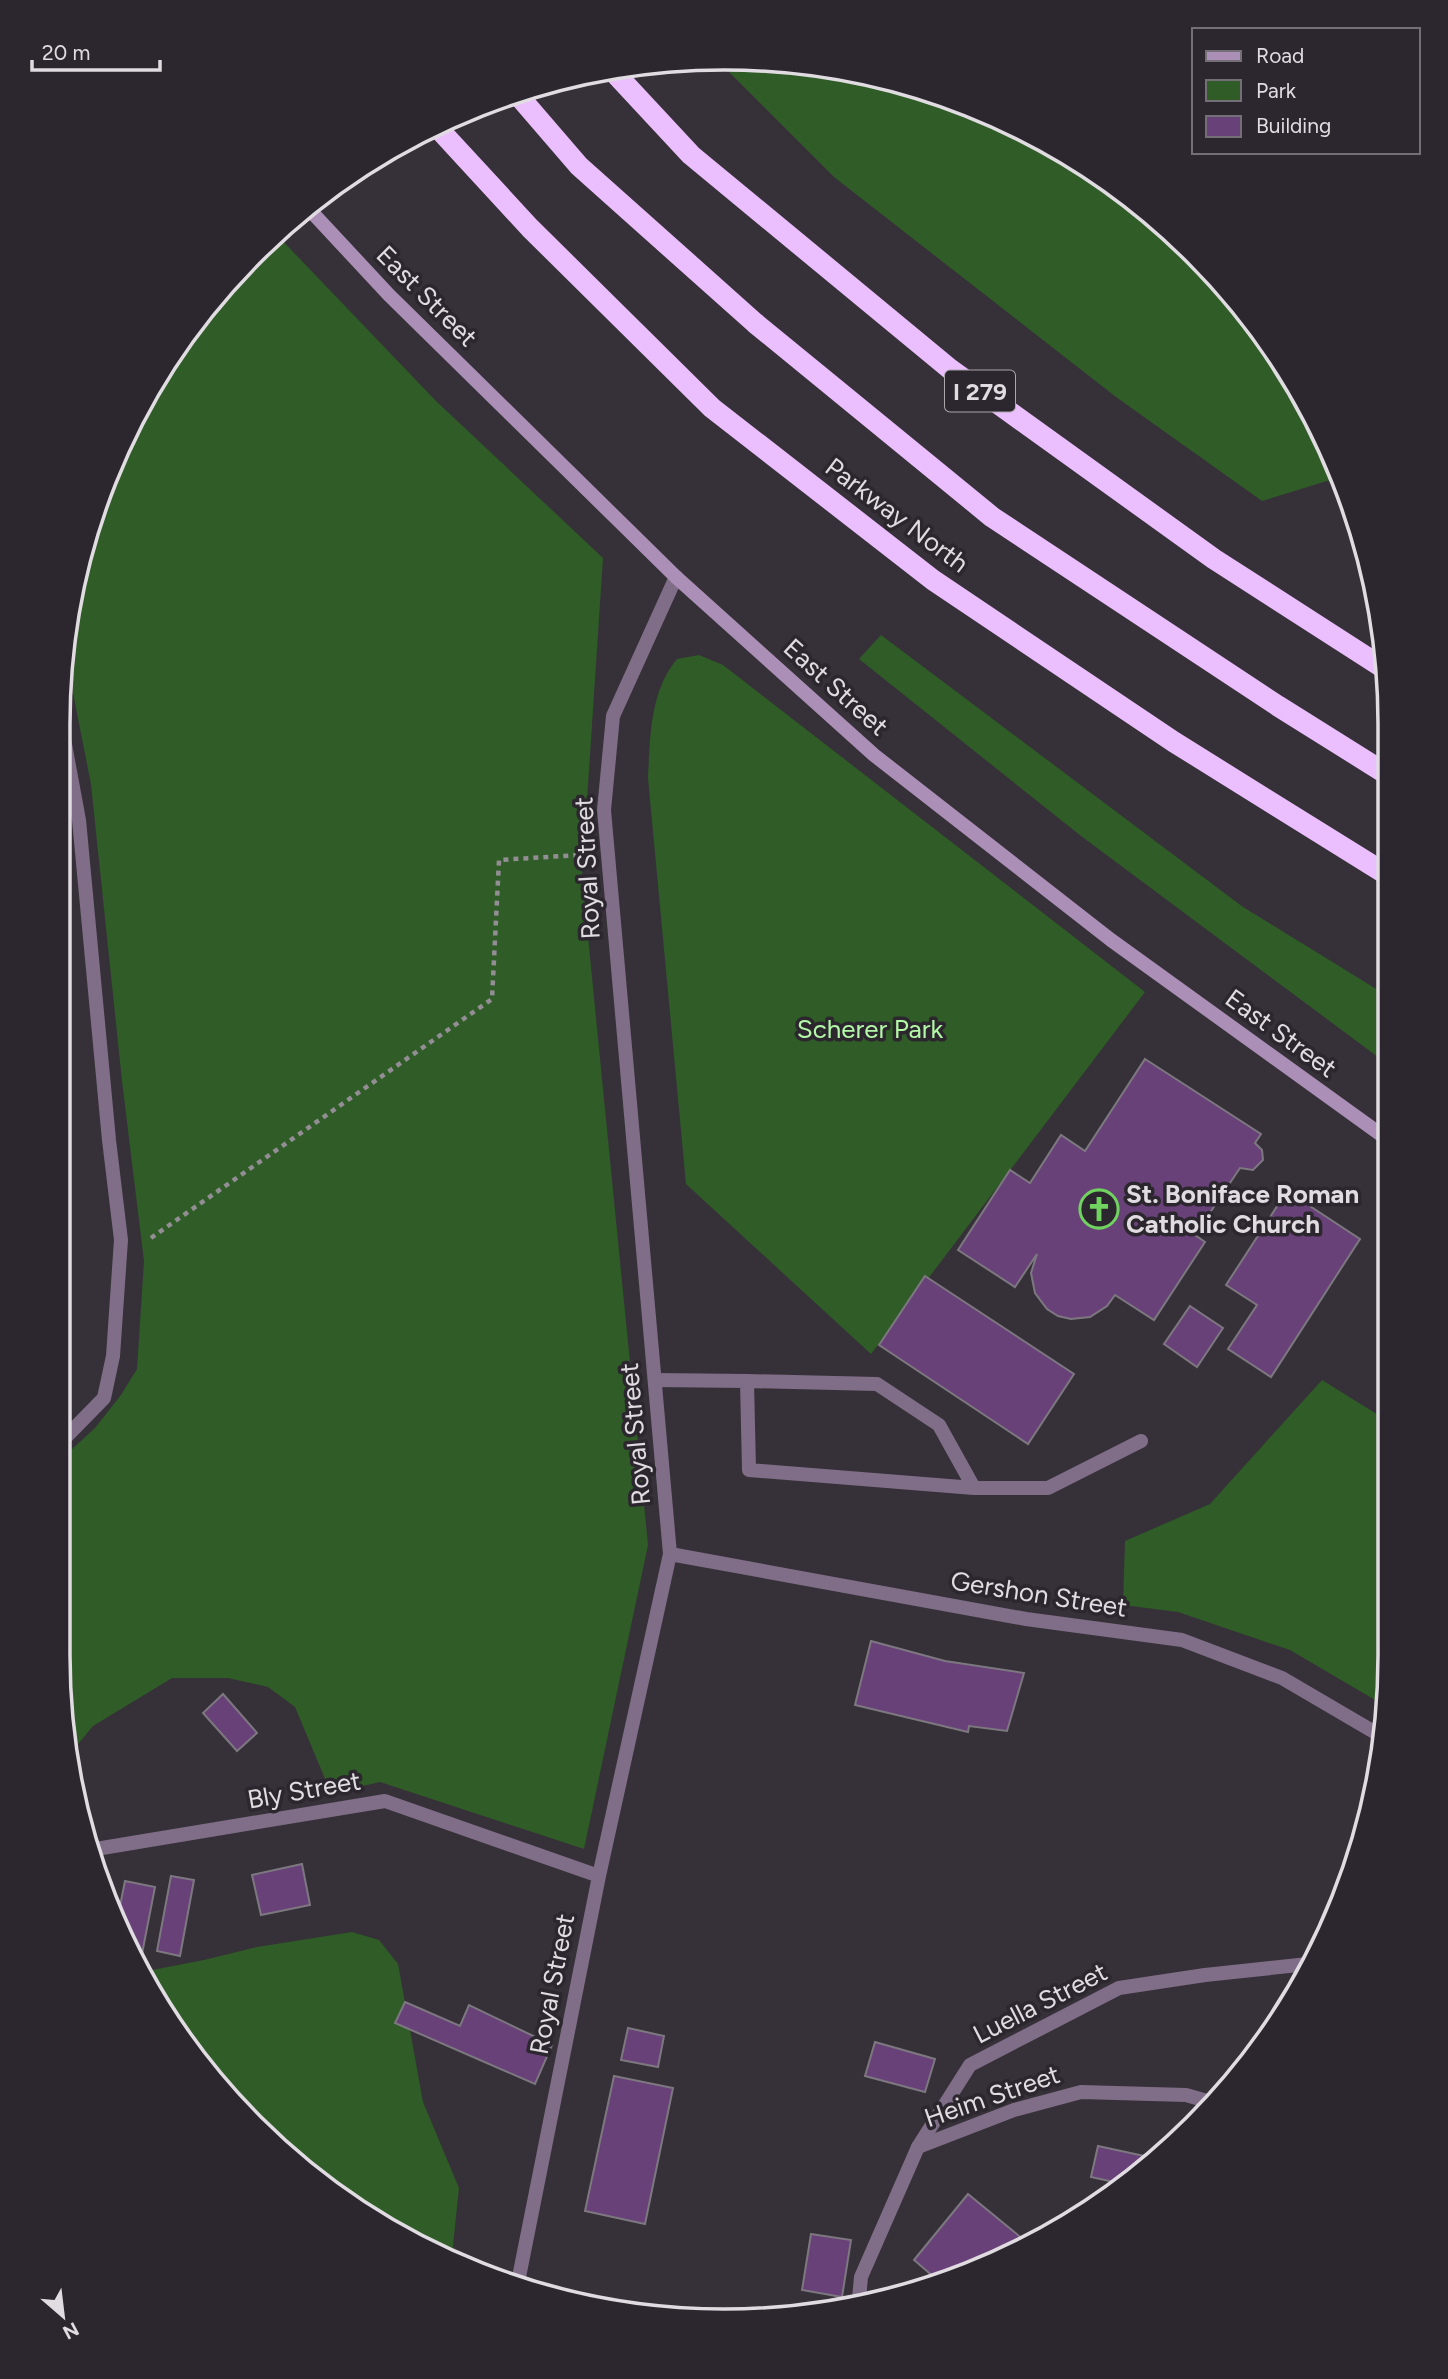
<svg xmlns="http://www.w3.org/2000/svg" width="1448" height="2379" viewBox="0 0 1448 2379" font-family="Figtree,sans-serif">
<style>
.green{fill:#2f5c27}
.building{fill:#684178;stroke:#7d7880;stroke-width:2}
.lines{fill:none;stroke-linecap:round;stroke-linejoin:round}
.path{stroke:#928e94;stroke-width:4.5;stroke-dasharray:5 5;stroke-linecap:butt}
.lane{stroke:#806e88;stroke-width:14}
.street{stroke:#806e88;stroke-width:14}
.secondary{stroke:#ab8fb7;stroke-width:14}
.highway{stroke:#ebbefe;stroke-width:21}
.labels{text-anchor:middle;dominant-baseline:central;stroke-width:7;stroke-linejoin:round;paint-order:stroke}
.shield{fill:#2c272e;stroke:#aaa6ab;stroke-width:2}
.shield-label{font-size:24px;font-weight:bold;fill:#e0dce1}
.street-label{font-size:26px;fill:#e0dce1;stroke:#2c272e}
.park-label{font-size:26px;fill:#b3f8a7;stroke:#2c272e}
.poi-label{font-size:26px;font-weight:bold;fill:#e0dce1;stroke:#2c272e;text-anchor:start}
.rim{fill:none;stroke:#e0dce1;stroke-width:3.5}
</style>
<rect width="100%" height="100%" fill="#363138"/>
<!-- green -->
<path class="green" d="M 724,58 L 854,71 L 979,109 L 1094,170 L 1225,284 L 1301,391 L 1340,477 L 1262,501 L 1116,397 L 834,177 L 716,59 Z
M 276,234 L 436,401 L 603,558 L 582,876 L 648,1545 L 584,1849 L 380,1782 L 331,1793 L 295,1707 L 268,1687 L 228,1678 L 172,1678 L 93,1726 L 73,1750 L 58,1655 L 58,1462 L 95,1428 L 121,1395 L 137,1369 L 144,1261 L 122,1081 L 91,784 L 72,688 L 62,665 L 93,509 L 170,354 L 253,253 Z
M 881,635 L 1243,907 L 1386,995 L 1386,1063 L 1081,836 L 859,659 Z
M 699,655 L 723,665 L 1145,992 L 871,1354 L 686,1184 L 648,778 C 650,737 650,691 677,659 Z
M 1322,1380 L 1388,1421 L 1387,1707 L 1290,1650 L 1178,1612 L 1123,1605 L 1125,1541 L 1210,1504 Z
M 352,1932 L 379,1940 L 398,1964 L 423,2102 L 459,2188 L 452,2255 L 319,2184 L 195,2060 L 147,1971 L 204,1960 L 257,1947 Z"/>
<!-- building -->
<path class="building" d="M 1145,1059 L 1261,1134 L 1255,1143 L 1262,1150 L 1263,1160 L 1253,1170 L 1240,1168 L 1195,1235 L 1205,1242 L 1154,1320 L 1115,1295 L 1107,1306 L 1090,1317 L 1071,1319 L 1058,1316 L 1047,1309 L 1035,1293 L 1031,1273 L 1037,1254 L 1015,1287 L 958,1250 L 1010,1170 L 1030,1183 L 1061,1135 L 1085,1151 Z
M 1287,1191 L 1360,1239 L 1271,1377 L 1228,1349 L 1257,1305 L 1226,1285 Z
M 925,1276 L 1074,1374 L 1028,1444 L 879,1345 Z
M 1190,1306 L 1223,1328 L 1197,1367 L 1164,1344 Z
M 871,1641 L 945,1661 L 1024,1673 L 1007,1731 L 969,1726 L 968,1732 L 855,1705 Z
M 223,1694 L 257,1733 L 237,1751 L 203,1713 Z
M 302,1864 L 310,1905 L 261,1915 L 252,1875 Z
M 171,1876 L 194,1880 L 180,1956 L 157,1951 Z
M 98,1879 L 109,1881 L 106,1894 Z
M 125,1881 L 155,1887 L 141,1959 L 118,1916 Z
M 405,2002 L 460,2026 L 469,2005 L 552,2045 L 535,2084 L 395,2023 Z
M 628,2028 L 664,2036 L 658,2067 L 621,2060 Z
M 875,2042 L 935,2059 L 925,2092 L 865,2076 Z
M 614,2076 L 673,2088 L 645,2224 L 585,2211 Z
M 1098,2146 L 1149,2157 L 1147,2165 L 1127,2185 L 1091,2177 Z
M 968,2194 L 1024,2240 L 942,2284 L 914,2260 Z
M 811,2234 L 851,2240 L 842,2297 L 802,2290 Z"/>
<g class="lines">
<!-- path -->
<path class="path" d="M 151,1238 L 492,999 L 499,860 L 579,855"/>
<!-- lane -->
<path class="lane" d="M 655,1380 L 747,1381 L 749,1470 L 974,1488 L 1048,1488 L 1141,1441
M 747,1381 L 877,1384 L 939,1425 L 974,1488
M 918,2147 L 1014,2110 L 1081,2092 L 1186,2095 L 1207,2101"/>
<!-- street -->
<path class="street" d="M 58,1445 L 104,1398 L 113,1356 L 121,1240 L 109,1140 L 79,820 L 59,712
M 670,1554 L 1026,1619 L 1182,1640 L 1282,1678 L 1381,1736
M 90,1850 L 385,1801 L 599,1876
M 517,2287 L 599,1876 L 670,1554 L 604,810 L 613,716 L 676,577
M 859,2299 L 861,2277 L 918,2147 L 970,2065 L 1119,1988 L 1205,1975 L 1308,1964"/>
<!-- secondary -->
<path class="secondary" d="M 308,208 L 389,295 L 676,577 L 874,755 L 1111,940 L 1387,1139"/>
<!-- highway -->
<path class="highway" d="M 611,69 L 691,155 L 950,369 L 1214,559 L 1385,669
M 517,94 L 579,166 L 755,323 L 992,517 L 1278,706 L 1385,773
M 436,126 L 530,228 L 712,408 L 933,580 L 1174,742 L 1386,874"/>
</g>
<!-- icons -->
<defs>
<g id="church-ring" transform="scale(2.0125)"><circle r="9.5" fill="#2c272e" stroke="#70d35f" stroke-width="1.5"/><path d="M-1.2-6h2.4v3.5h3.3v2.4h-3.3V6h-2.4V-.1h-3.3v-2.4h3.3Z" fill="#70d35f"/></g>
</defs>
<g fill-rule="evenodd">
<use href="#church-ring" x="1099" y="1209"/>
</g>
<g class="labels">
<!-- shield labels -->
<rect class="shield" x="945" y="370.5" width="70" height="41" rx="5"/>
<g class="shield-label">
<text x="980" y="391">I 279</text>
</g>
<!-- street labels -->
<g class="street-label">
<text transform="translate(427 296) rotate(45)">East Street</text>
<text transform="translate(897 515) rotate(37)">Parkway North</text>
<text transform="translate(836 687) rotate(42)">East Street</text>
<text transform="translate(587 868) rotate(-93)">Royal Street</text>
<text transform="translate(1281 1033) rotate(36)">East Street</text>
<text transform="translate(635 1434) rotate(-95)">Royal Street</text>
<text transform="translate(1039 1594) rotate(9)">Gershon Street</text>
<text transform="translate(304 1790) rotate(-10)">Bly Street</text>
<text transform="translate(552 1984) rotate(-79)">Royal Street</text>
<text transform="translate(1040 2003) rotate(-27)">Luella Street</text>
<text transform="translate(992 2096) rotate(-19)">Heim Street</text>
</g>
<!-- park labels -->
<g class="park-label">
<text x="870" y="1029">Scherer Park</text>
</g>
<!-- poi labels -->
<g class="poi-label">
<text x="1126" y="1194">St. Boniface Roman<tspan x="1126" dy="30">Catholic Church</tspan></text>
</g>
</g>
<!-- crop -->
<path d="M0 0H1448V2379H0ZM724 70H724A654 654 0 0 1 1378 724V1655A654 654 0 0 1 724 2309H724A654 654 0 0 1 70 1655V724A654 654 0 0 1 724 70Z" fill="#2c272e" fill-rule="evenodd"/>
<path class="rim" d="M724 70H724A654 654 0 0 1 1378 724V1655A654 654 0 0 1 724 2309H724A654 654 0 0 1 70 1655V724A654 654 0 0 1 724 70Z"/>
<!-- legend -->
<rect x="1192" y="28" width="228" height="126" fill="#2c272e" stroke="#746f76" stroke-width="2"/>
<rect x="1206" y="51" width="35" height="10" fill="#ab8fb7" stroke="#746f76" stroke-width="2"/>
<text x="1256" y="63" font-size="21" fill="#e0dce1">Road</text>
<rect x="1206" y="80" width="35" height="21" fill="#2f5c27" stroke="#746f76" stroke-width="2"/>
<text x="1256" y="98" font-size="21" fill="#e0dce1">Park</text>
<rect x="1206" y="116" width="35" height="21" fill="#684178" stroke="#746f76" stroke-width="2"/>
<text x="1256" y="133" font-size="21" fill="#e0dce1">Building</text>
<!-- north arrow -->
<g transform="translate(63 2316) rotate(152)" stroke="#2c272e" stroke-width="5" paint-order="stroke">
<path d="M0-5L12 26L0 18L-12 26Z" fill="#e0dce1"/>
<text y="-10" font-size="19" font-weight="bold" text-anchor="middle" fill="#e0dce1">N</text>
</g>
<!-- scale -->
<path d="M32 60v10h128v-10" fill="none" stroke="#e0dce1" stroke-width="3.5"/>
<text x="42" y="60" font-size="21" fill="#e0dce1" stroke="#2c272e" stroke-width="5" paint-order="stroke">20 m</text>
</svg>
